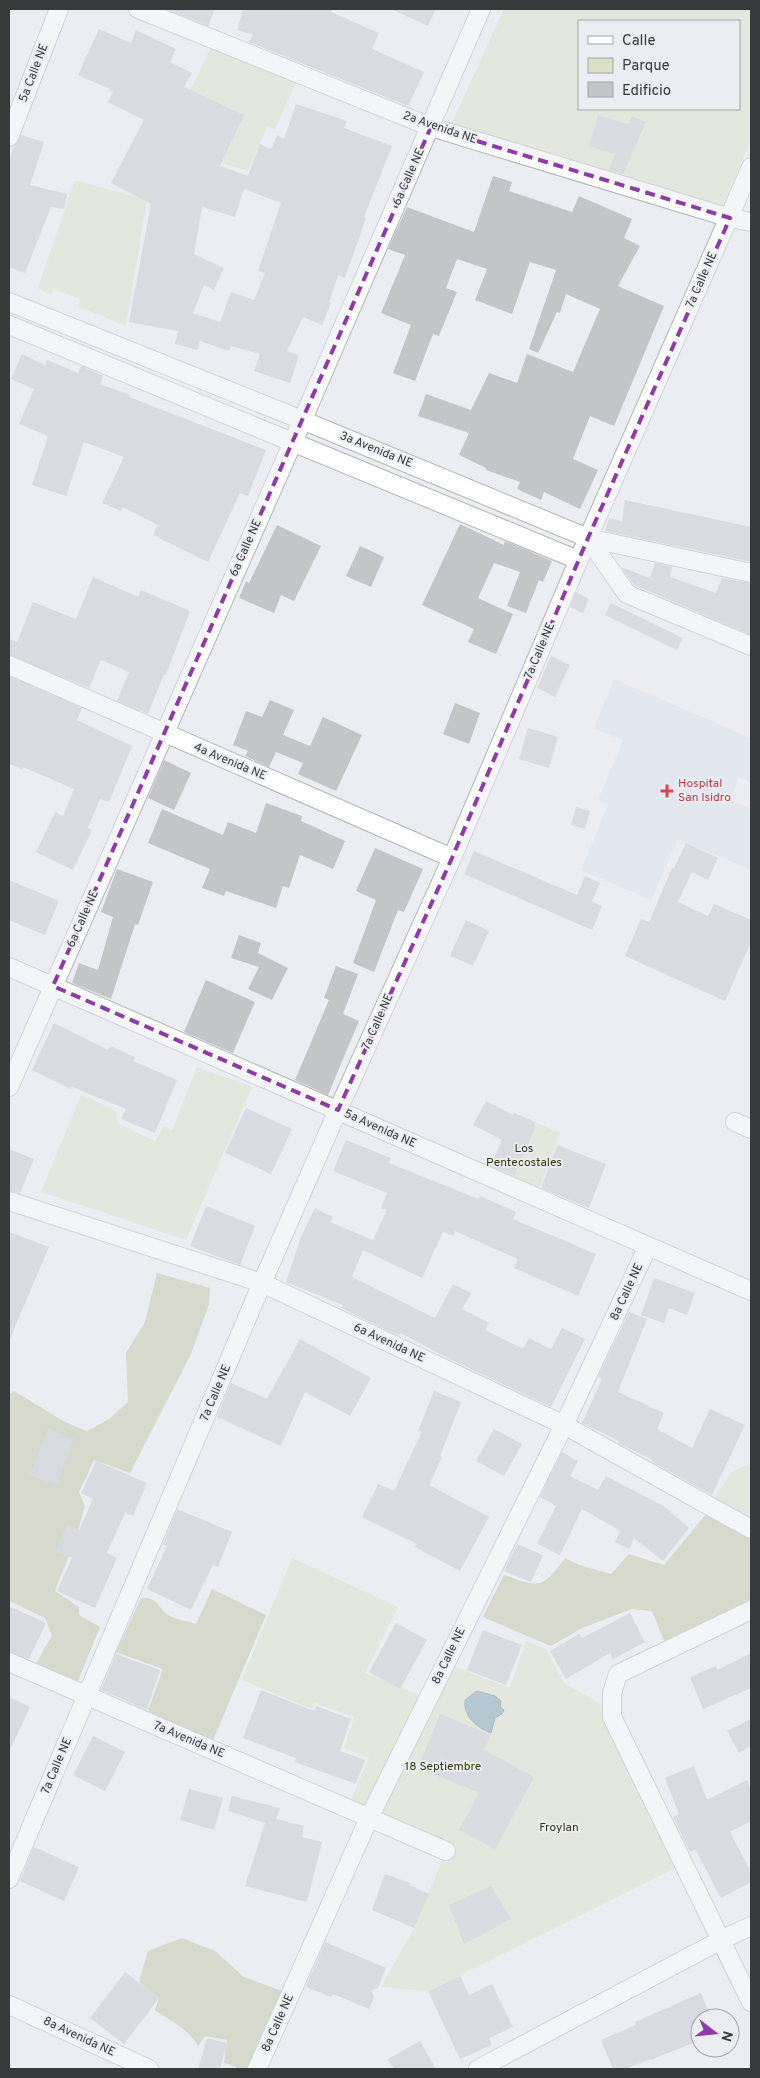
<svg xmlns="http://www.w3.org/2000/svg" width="760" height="2078" viewBox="0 0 760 2078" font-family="Overpass,sans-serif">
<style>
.built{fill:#dadfea}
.green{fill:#dbdfc4;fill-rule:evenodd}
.forest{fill:#bdc29d}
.water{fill:#719ba8;stroke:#607e87}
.building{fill:#c3c5c9;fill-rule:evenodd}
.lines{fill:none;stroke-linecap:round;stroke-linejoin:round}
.street-casing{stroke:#b2b4b8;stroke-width:20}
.street{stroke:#fff;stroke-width:18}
.marked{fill:none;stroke:#8e3aa8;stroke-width:4;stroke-dasharray:10 6;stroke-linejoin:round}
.health-dot{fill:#e0444e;stroke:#ebedf2;stroke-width:2}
.labels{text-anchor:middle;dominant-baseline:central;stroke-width:4;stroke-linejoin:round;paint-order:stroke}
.street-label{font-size:12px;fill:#38393a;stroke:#ebedf2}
.health-label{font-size:12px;fill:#be3a42;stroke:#ebedf2;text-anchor:start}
.park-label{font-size:12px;fill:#36390d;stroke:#ebedf2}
</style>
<rect width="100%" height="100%" fill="#ebedf2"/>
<!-- built -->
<path class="built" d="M 614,679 L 751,738 L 751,782 L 739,777 L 730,800 L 751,809 L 751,870 L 678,839 L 651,900 L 581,870 L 608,805 L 598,800 L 623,741 L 594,728 Z"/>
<!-- green -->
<path class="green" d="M 504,9 L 751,9 L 751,140 L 722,206 L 451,125 ZM 579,21 L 739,21 L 739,109 L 579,109 Z
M 211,47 L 297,81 L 275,129 L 267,127 L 248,171 L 222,163 L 234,136 L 181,111 Z
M 75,180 L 147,200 L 126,326 L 79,307 L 80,299 L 54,289 L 51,295 L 38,288 Z
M 197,1067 L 252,1087 L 186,1240 L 41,1192 L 81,1095 L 115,1110 L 118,1124 L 155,1141 L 164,1126 L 172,1130 Z
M 514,1113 L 560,1133 L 538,1192 L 489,1170 Z
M 751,1463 L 751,1521 L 714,1500 L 730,1473 Z
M 292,1558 L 398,1607 L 365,1673 L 424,1697 L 368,1811 L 350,1802 L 369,1758 L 344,1748 L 354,1717 L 315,1703 L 312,1709 L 242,1680 Z
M 526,1641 L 546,1649 L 565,1684 L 605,1706 L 606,1720 L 675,1868 L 428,1991 L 381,1987 L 414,1928 L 446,1851 L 370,1816 L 445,1663 L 510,1688 Z"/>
<!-- forest -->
<path class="forest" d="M 157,1273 L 210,1288 L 209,1304 L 191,1354 L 130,1473 L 94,1460 L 79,1492 L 85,1506 L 75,1540 L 55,1591 L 79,1607 L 79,1615 L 100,1627 L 78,1681 L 36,1664 L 52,1635 L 45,1618 L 9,1601 L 9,1395 L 14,1391 L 65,1422 L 87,1431 L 109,1419 L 128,1402 L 126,1353 L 145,1322 Z
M 706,1514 L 751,1538 L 751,1599 L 664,1641 L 652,1611 L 632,1609 L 582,1628 L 551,1646 L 483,1617 L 504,1575 C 541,1588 542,1589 565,1558 L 579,1565 L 611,1574 L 629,1554 L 664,1565 Z
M 212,1589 L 266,1615 L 211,1745 L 146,1716 L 163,1669 L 116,1652 L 141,1598 C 159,1596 158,1610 170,1616 C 177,1620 188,1621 196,1624 Z
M 182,1938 L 215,1951 L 244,1977 L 288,1993 L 255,2069 L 236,2069 L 236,2067 L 224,2063 L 227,2040 L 205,2036 L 198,2046 C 190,2030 169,2020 155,2010 L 159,1998 L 139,1982 L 148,1951 Z"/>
<!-- water -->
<path class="water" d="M 477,1691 L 495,1696 L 501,1701 L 500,1707 L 504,1710 L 502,1714 L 495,1718 L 491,1733 C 477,1728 463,1716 465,1700 Z"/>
<!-- building -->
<path class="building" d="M 166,9 L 215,9 L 208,26 Z
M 243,9 L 332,9 L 331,12 L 379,33 L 372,49 L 424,72 L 408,106 L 249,42 L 253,35 L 237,30 Z
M 391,9 L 436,9 L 428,26 Z
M 99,29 L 131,43 L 136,30 L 176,49 L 170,62 L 192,73 L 184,87 L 244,115 L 220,166 L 248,176 L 260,144 L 271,149 L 277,135 L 284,139 L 296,104 L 347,121 L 344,128 L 392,146 L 364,217 L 366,218 L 345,278 L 338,275 L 329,302 L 331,303 L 322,325 L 303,317 L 287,351 L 299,355 L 290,383 L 254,371 L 260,354 L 231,346 L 229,351 L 200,341 L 198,350 L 175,344 L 178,331 L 129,322 L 151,204 L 111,183 L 144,120 L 108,102 L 113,92 L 109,91 L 110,89 L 78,75 ZM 244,189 L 281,203 L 258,271 L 265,273 L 254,300 L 231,292 L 220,322 L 193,313 L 204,285 L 214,290 L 224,268 L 194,254 L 202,207 L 235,217 Z
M 598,115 L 628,124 L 632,116 L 646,122 L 623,174 L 609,170 L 615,154 L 589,146 Z
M 21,135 L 44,142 L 30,185 L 67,194 L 64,209 L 51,207 L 25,273 L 9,267 L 9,162 L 14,146 Z
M 493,176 L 512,182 L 509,191 L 572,212 L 579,196 L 632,219 L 624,238 L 640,246 L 618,286 L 664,306 L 614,426 L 590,416 L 573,459 L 598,470 L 580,509 L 544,492 L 541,500 L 517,489 L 520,482 L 486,470 L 486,468 L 459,455 L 469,433 L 418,416 L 426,394 L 471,410 L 489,373 L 517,383 L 527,354 L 573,372 L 600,309 L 566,294 L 560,313 L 557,312 L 538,353 L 529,349 L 556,270 L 530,262 L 512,314 L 475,300 L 487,269 L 457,259 L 446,288 L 457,292 L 439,336 L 433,334 L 415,381 L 393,373 L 411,325 L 381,313 L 405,255 L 388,249 L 407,207 L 474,232 Z
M 22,354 L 45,365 L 47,360 L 78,373 L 81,366 L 103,376 L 100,384 L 130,395 L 129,397 L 266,450 L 248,496 L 240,493 L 208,562 L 153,535 L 158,525 L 123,507 L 121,511 L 102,503 L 124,457 L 84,442 L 66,496 L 32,485 L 48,436 L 19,424 L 34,389 L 11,379 Z
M 625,500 L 751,527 L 751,562 L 605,531 L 609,518 L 622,521 Z
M 460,524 L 504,545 L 505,541 L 552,561 L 543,582 L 539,580 L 526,613 L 507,606 L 520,572 L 494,563 L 478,598 L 513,614 L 496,654 L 468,642 L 474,629 L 422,605 Z
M 277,525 L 321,546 L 294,601 L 281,595 L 274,613 L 239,598 L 246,581 L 249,583 Z
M 360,546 L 384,557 L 371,587 L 346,576 Z
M 655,563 L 672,567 L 670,577 L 716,593 L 722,578 L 751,583 L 751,635 L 634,585 L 621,567 L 650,578 Z
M 93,577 L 138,597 L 141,590 L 190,611 L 166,675 L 164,674 L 148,714 L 117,701 L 129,672 L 101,660 L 89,688 L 9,655 L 9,639 L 17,642 L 33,602 L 76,619 Z
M 576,592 L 589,599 L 583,613 L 570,607 Z
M 611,603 L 683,638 L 677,650 L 605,615 Z
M 551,656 L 570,665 L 555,697 L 537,688 Z
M 9,676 L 82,708 L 77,720 L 132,746 L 109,802 L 100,799 L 88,828 L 92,830 L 73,870 L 36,852 L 55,812 L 63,816 L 74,789 L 23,767 L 22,769 L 9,764 Z
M 270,700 L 294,710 L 283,735 L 310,746 L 323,717 L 362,735 L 336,791 L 298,774 L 303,763 L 276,752 L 269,767 L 245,756 L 248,751 L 233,745 L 246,711 L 262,717 Z
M 455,703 L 480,713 L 469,744 L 443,734 Z
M 528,728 L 558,737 L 549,768 L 519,759 Z
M 164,760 L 191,773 L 174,810 L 148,798 Z
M 266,803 L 302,816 L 301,821 L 345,841 L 333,869 L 300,855 L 289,888 L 283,886 L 276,908 L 226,891 L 224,896 L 202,888 L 210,869 L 148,843 L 162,809 L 223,835 L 228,822 L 256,833 Z
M 576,807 L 590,811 L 585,829 L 571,825 Z
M 686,843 L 718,858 L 708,880 L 692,872 L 678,902 L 708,916 L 714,904 L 751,920 L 751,942 L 725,1001 L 625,956 L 641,919 L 649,922 L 672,868 L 674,868 Z
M 375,848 L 423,869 L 404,912 L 398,910 L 374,972 L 353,963 L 376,900 L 356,891 Z
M 474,851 L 577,895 L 585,876 L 600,883 L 592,901 L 602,906 L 592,930 L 464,874 Z
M 117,869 L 153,882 L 138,925 L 135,924 L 111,999 L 72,983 L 79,963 L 98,970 L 113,917 L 101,912 Z
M 9,880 L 59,901 L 45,935 L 9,920 Z
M 466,920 L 489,931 L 473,966 L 450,956 Z
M 239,935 L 261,943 L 258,953 L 288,968 L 272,1000 L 248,989 L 259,967 L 231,958 Z
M 336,966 L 358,974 L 343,1014 L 359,1021 L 328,1095 L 295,1080 L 329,1000 L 324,998 Z
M 206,980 L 255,1002 L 233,1053 L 184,1032 Z
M 54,1023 L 108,1050 L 110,1046 L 135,1057 L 133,1061 L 177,1080 L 155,1133 L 121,1119 L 126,1109 L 72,1087 L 71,1089 L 32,1070 Z
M 486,1101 L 513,1115 L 514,1113 L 535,1122 L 535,1128 L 514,1176 L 491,1165 L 502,1140 L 473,1125 Z
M 246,1108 L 292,1129 L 271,1174 L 225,1153 Z
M 346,1140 L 391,1158 L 389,1163 L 479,1199 L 480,1196 L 516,1212 L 513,1219 L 596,1254 L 578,1296 L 514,1268 L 518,1259 L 455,1231 L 453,1236 L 443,1232 L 422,1278 L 363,1250 L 352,1277 L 435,1318 L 453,1284 L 471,1293 L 462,1309 L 489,1323 L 485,1330 L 523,1349 L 529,1338 L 551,1349 L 562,1328 L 585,1339 L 551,1407 L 456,1362 L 400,1333 L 399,1336 L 341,1308 L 343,1305 L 286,1282 L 301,1237 L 315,1208 L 333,1217 L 330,1222 L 373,1240 L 387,1210 L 381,1208 L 387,1193 L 333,1171 Z
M 557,1145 L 606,1164 L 589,1208 L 541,1188 Z
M 9,1149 L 34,1159 L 20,1193 L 9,1191 Z
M 206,1206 L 255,1226 L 240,1265 L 190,1246 Z
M 9,1232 L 49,1247 L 9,1341 Z
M 654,1278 L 695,1293 L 687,1315 L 669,1308 L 664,1323 L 641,1315 Z
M 629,1312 L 647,1319 L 618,1392 L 664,1413 L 657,1429 L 692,1448 L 710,1409 L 745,1425 L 712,1495 L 652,1462 L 653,1460 L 618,1443 L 619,1441 L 582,1423 L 602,1379 L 598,1377 Z
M 300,1339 L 371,1378 L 350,1416 L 305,1392 L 281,1446 L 217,1417 L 231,1383 L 267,1399 Z
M 434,1391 L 461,1402 L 440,1456 L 442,1457 L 429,1485 L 489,1517 L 460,1571 L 415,1547 L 417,1544 L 362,1517 L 378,1484 L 394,1491 L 422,1432 L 418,1431 Z
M 48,1428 L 74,1439 L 56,1485 L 30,1475 Z
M 494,1429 L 522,1444 L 504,1476 L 476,1461 Z
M 562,1452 L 578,1461 L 570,1476 L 598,1490 L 606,1476 L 665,1507 L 689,1528 L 663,1561 L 634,1538 L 629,1549 L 615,1542 L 620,1531 L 582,1509 L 560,1555 L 537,1544 L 556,1506 L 540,1497 Z
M 96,1461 L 147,1483 L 133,1516 L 125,1513 L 107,1553 L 117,1558 L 95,1608 L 57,1591 L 72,1558 L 56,1551 L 67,1525 L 79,1530 L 93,1499 L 81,1493 Z
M 177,1509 L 232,1532 L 218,1567 L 213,1565 L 191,1610 L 147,1589 L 167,1546 L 163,1544 Z
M 517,1544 L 543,1555 L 531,1582 L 504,1571 Z
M 9,1606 L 46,1623 L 29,1659 L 9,1652 Z
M 630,1613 L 645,1642 L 613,1659 L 610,1653 L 566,1679 L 550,1651 L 579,1634 L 582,1638 Z
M 396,1623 L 427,1640 L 400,1689 L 369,1672 Z
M 483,1630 L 522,1645 L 506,1685 L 467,1670 Z
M 751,1653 L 751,1688 L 703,1709 L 690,1677 L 716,1666 L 717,1670 Z
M 116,1654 L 160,1670 L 147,1710 L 101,1690 Z
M 261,1690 L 314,1711 L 316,1706 L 351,1719 L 340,1751 L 365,1760 L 356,1784 L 295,1762 L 296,1758 L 243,1738 Z
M 9,1697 L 30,1707 L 9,1752 Z
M 440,1714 L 491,1735 L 484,1750 L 534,1777 L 495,1849 L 459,1830 L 479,1793 L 418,1768 Z
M 751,1719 L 751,1746 L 739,1753 L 727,1731 Z
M 93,1736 L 125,1752 L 105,1791 L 73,1775 Z
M 694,1766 L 707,1800 L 747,1780 L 751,1789 L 751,1821 L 730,1832 L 751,1872 L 751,1882 L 721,1898 L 695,1849 L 690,1852 L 673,1817 L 679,1814 L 665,1778 Z
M 189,1789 L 223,1798 L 214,1830 L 180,1820 Z
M 232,1796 L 280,1808 L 276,1819 L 304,1826 L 302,1837 L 322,1842 L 307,1902 L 245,1886 L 265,1823 L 228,1811 Z
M 34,1847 L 79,1867 L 64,1901 L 20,1881 Z
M 385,1874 L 410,1883 L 409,1885 L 429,1894 L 414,1928 L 372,1910 Z
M 491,1886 L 511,1919 L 464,1944 L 449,1905 Z
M 325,1942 L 386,1968 L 378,1988 L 371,1991 L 374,1997 L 369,2009 L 333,1994 L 331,1997 L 306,1987 Z
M 125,1972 L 159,1998 L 124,2044 L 90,2018 Z
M 460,1976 L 469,1995 L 492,1984 L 513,2027 L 489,2038 L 492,2045 L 460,2059 L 428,1991 Z
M 701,1993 L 712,2018 L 700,2018 L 700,2040 L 651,2060 L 651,2059 L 625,2069 L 613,2069 L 601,2040 L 636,2025 L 635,2022 Z
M 207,2038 L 227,2043 L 220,2069 L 198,2069 Z
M 420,2041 L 436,2069 L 394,2069 L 388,2059 Z"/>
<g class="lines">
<!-- street casing -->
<g class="street-casing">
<path id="street" d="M 138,9 L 431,127 L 730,218 L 751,222
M 9,137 L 59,9
M 9,302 L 302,420 L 588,538 L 751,573
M 9,325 L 578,560
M 588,538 L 627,594 L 751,646
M 9,665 L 452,858
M 9,967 L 751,1291
M 9,1087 L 293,442 L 481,9
M 735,1122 L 751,1129
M 9,1201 L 262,1283 L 564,1425 L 751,1529
M 751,1610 L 618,1674 L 612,1693 L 612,1717 L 751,2002
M 9,1662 L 446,1851
M 9,1879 L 262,1283 L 338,1110 L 452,858 L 588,538 L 751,167
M 9,2005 L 149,2069
M 257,2069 L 370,1816 L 564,1425 L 648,1246
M 478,2069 L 721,1940 L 751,1926"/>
</g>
<!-- street -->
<use href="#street" class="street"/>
</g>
<!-- marked area -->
<path d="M0 0H760V2078H0ZM 431,127 L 730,218 L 588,538 L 452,858 L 338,1110 L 53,986 Z" fill="#ebedf2" fill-opacity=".55" fill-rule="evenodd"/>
<path class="marked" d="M 431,127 L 730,218 L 588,538 L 452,858 L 338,1110 L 53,986 Z"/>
<!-- markers -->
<path class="health-dot" d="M664.5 783.5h5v5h5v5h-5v5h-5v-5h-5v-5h5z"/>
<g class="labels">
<!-- street labels -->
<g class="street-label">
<text transform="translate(34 73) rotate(-69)">5a Calle NE</text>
<text transform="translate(440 128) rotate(19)">2a Avenida NE</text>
<text transform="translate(409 177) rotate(-66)">6a Calle NE</text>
<text transform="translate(702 280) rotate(-66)">7a Calle NE</text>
<text transform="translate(376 450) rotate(22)">3a Avenida NE</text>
<text transform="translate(246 548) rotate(-66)">6a Calle NE</text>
<text transform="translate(540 651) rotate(-67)">7a Calle NE</text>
<text transform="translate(230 762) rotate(23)">4a Avenida NE</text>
<text transform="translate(83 919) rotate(-66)">6a Calle NE</text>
<text transform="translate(378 1022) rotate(-66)">7a Calle NE</text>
<text transform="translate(380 1129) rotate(24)">5a Avenida NE</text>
<text transform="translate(627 1292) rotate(-65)">8a Calle NE</text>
<text transform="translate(389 1343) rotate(25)">6a Avenida NE</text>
<text transform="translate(216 1393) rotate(-67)">7a Calle NE</text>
<text transform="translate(449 1656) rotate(-64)">8a Calle NE</text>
<text transform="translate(189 1740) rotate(23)">7a Avenida NE</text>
<text transform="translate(57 1766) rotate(-67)">7a Calle NE</text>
<text transform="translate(278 2023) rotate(-66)">8a Calle NE</text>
<text transform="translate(79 2037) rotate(25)">8a Avenida NE</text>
</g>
<!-- health labels -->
<g class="health-label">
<text x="678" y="784">Hospital<tspan x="678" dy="14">San Isidro</tspan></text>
</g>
<!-- park labels -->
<g class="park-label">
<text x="524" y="1149">Los<tspan x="524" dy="14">Pentecostales</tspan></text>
<text x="443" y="1767">18 Septiembre</text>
<text x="559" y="1828">Froylan</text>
</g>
</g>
<!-- border -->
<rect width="760" height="2078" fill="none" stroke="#38393a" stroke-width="20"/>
<!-- legend -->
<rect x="578" y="20" width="162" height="90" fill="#ebedf2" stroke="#a3a5a8"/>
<rect x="588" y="36" width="25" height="8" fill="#ffffff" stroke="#a3a5a8"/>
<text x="622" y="45" font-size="15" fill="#38393a">Calle</text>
<rect x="588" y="58" width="25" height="15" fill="#dbdfc4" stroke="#a3a5a8"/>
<text x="622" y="70" font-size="15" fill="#38393a">Parque</text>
<rect x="588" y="82" width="25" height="15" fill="#c3c5c9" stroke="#a3a5a8"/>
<text x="622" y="95" font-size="15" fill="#38393a">Edificio</text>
<!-- north arrow -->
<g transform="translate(715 2033) rotate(106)"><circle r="24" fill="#ebedf2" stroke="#a3a5a8"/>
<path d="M0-4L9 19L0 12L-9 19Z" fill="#8e3aa8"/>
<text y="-8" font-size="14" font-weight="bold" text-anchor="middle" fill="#38393a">N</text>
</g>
</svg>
